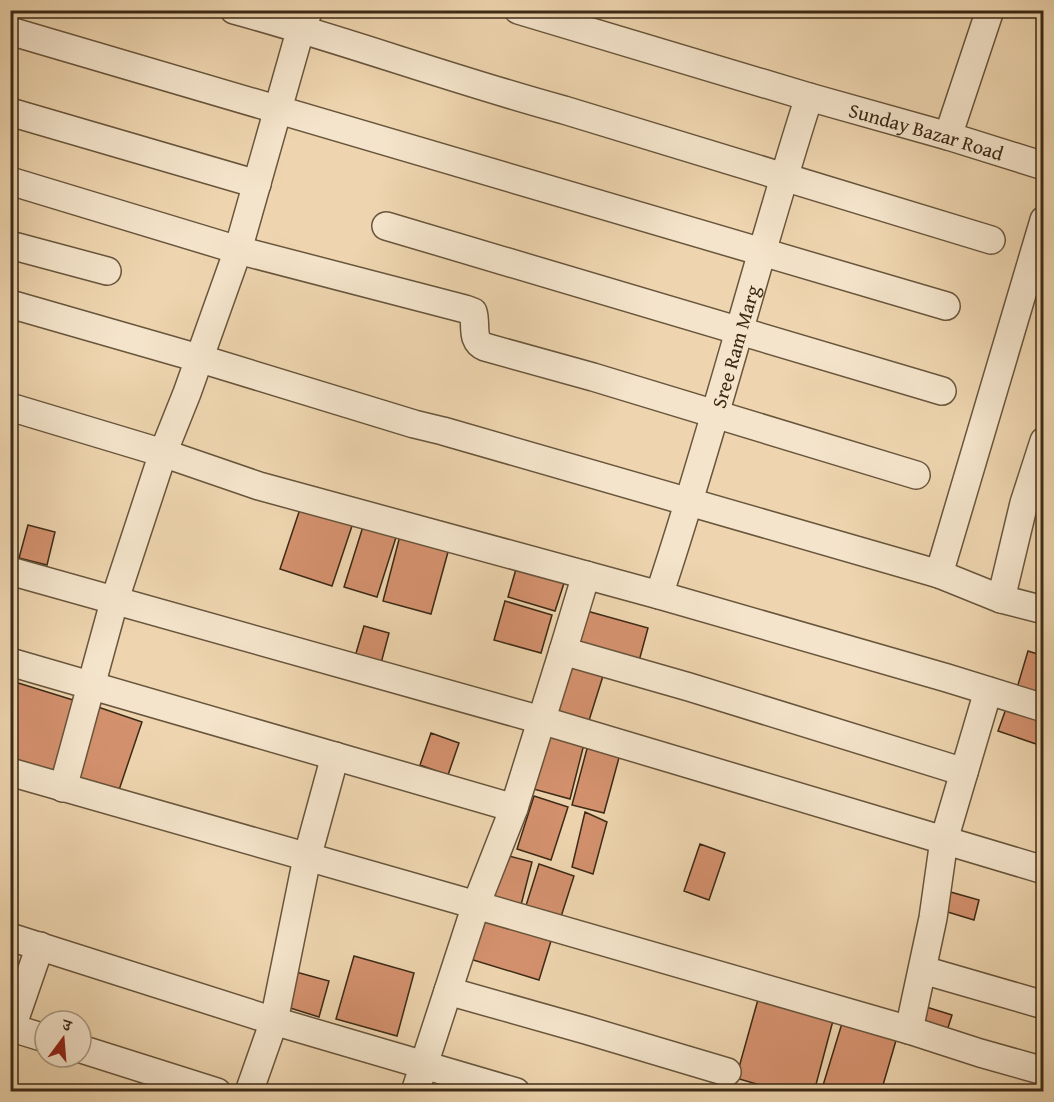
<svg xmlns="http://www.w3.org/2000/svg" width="1054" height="1102" viewBox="0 0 1054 1102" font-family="'Gentium Book Plus','Noto Serif Devanagari',serif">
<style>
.building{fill:#d4916e;stroke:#3c2a16;stroke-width:1.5}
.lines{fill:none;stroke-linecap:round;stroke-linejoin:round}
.minor-casing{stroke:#68553c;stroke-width:30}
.minor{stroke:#f4e4cb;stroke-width:27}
.labels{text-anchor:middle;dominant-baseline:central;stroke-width:4.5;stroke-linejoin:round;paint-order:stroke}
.street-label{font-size:20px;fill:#3c2a16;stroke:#f4e4cb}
</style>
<rect width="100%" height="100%" fill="#eed5af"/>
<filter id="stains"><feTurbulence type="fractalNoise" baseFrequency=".00333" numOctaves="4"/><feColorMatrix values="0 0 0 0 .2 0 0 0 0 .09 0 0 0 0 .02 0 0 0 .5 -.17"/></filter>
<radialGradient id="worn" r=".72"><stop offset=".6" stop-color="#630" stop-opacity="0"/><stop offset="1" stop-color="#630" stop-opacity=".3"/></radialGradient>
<!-- building -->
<path class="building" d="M 302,503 L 354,520 L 332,586 L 280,569 Z
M 366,517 L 399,528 L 377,597 L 344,587 Z
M 28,525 L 55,532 L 47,565 L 19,558 Z
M 402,528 L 451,541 L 431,614 L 383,601 Z
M 518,562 L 566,577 L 555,611 L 508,597 Z
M 505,601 L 552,615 L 541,653 L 494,640 Z
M 587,611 L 648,628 L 639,661 L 578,644 Z
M 364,626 L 389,633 L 380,667 L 354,660 Z
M 1028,651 L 1044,656 L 1044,697 L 1017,688 Z
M 562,662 L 603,676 L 586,730 L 545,717 Z
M 15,682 L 86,704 L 65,777 L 10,760 L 10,697 Z
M 95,706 L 142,722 L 119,790 L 72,775 Z
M 1007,706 L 1044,719 L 1044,733 L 1039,745 L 998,731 Z
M 431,733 L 459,743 L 448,775 L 420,765 Z
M 547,734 L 584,744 L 570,799 L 530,788 Z
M 588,745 L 620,754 L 604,813 L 572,805 Z
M 534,796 L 568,807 L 551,860 L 517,849 Z
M 585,812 L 607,822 L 593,874 L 572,867 Z
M 700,844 L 725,853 L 709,900 L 684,891 Z
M 501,854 L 532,862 L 521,905 L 490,898 Z
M 539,864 L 574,876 L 559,923 L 524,912 Z
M 947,891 L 979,900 L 974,920 L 941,910 Z
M 482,919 L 551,941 L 539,980 L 470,959 Z
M 354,956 L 414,973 L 397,1036 L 336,1019 Z
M 296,972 L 329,981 L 319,1017 L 287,1007 Z
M 759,996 L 834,1017 L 814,1092 L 783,1092 L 736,1078 Z
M 920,1005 L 952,1015 L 945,1037 L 913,1027 Z
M 843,1020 L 897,1037 L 881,1092 L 821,1092 Z"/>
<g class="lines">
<!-- minor casing -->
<g class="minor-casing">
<g id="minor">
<path d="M 234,10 C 345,40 453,80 564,110 L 991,240"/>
<path id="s1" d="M 518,10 L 809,97 L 948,136 L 1044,166"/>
<path d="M 10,31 L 946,306"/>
<path d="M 10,112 L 257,184"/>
<path d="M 948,136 L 990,10"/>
<path d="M 10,181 L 238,250 L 465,309 L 473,312 C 477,324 470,341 485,347 L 593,377 L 916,475"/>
<path d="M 386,226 L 942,391"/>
<path d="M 10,245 L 107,271"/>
<path d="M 10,304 L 198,358 L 414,424 L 443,431 L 939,574 L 1001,599 L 1044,610"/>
<path d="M 10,407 L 163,453 L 259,486 L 659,595 L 947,678 L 1044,708"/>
<path d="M 10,571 L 541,720 L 1044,870"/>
<path d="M 939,574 L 1044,220"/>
<path d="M 586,575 L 563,651 L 689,687 L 964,772"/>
<path id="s2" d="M 659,595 C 714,431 756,262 809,97"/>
<path d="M 1001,599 L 1024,503 L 1044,441"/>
<path d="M 563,651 L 514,808 L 476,905 L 909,1030 L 980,1053 L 1044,1071"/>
<path d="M 10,662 L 514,808"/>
<path d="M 10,772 L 476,905 L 415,1092"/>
<path d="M 63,788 L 114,602 L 163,453 L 187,393 L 238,250 L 301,28 L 309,10"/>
<path d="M 10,937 L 274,1021 L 516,1092"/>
<path d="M 923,970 L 1044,1005"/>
<path d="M 448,991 L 586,1030 L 727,1072"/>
<path d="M 12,1028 L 45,1038"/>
<path d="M 909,1030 L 933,918 L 944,840 L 988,691"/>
<path d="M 10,1033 L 40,946"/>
<path d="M 81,1049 L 217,1092"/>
<path d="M 249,1092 L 274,1021 L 307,858 L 335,756"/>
</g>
</g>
<!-- minor -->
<use href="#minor" class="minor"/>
</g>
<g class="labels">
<!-- street labels -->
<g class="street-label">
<text stroke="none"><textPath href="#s1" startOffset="426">Sunday Bazar Road</textPath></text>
<text stroke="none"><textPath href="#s2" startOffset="260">Sree Ram Marg</textPath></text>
</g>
</g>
<!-- margin -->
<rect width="1054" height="1102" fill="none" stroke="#eed5af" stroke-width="36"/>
<rect x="12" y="12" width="1030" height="1078" fill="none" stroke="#3c2a16" stroke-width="3"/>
<rect x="18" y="18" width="1018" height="1066" fill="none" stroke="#3c2a16" stroke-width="1.5"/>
<!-- north arrow -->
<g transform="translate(63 1039) rotate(16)"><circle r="28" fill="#f4e4cb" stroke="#aa9a83" stroke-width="1.5"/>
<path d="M0-4.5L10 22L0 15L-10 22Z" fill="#8f2418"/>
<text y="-9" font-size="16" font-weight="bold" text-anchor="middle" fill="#3c2a16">उ</text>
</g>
<rect width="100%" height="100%" filter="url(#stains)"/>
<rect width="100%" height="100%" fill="url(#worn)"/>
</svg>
